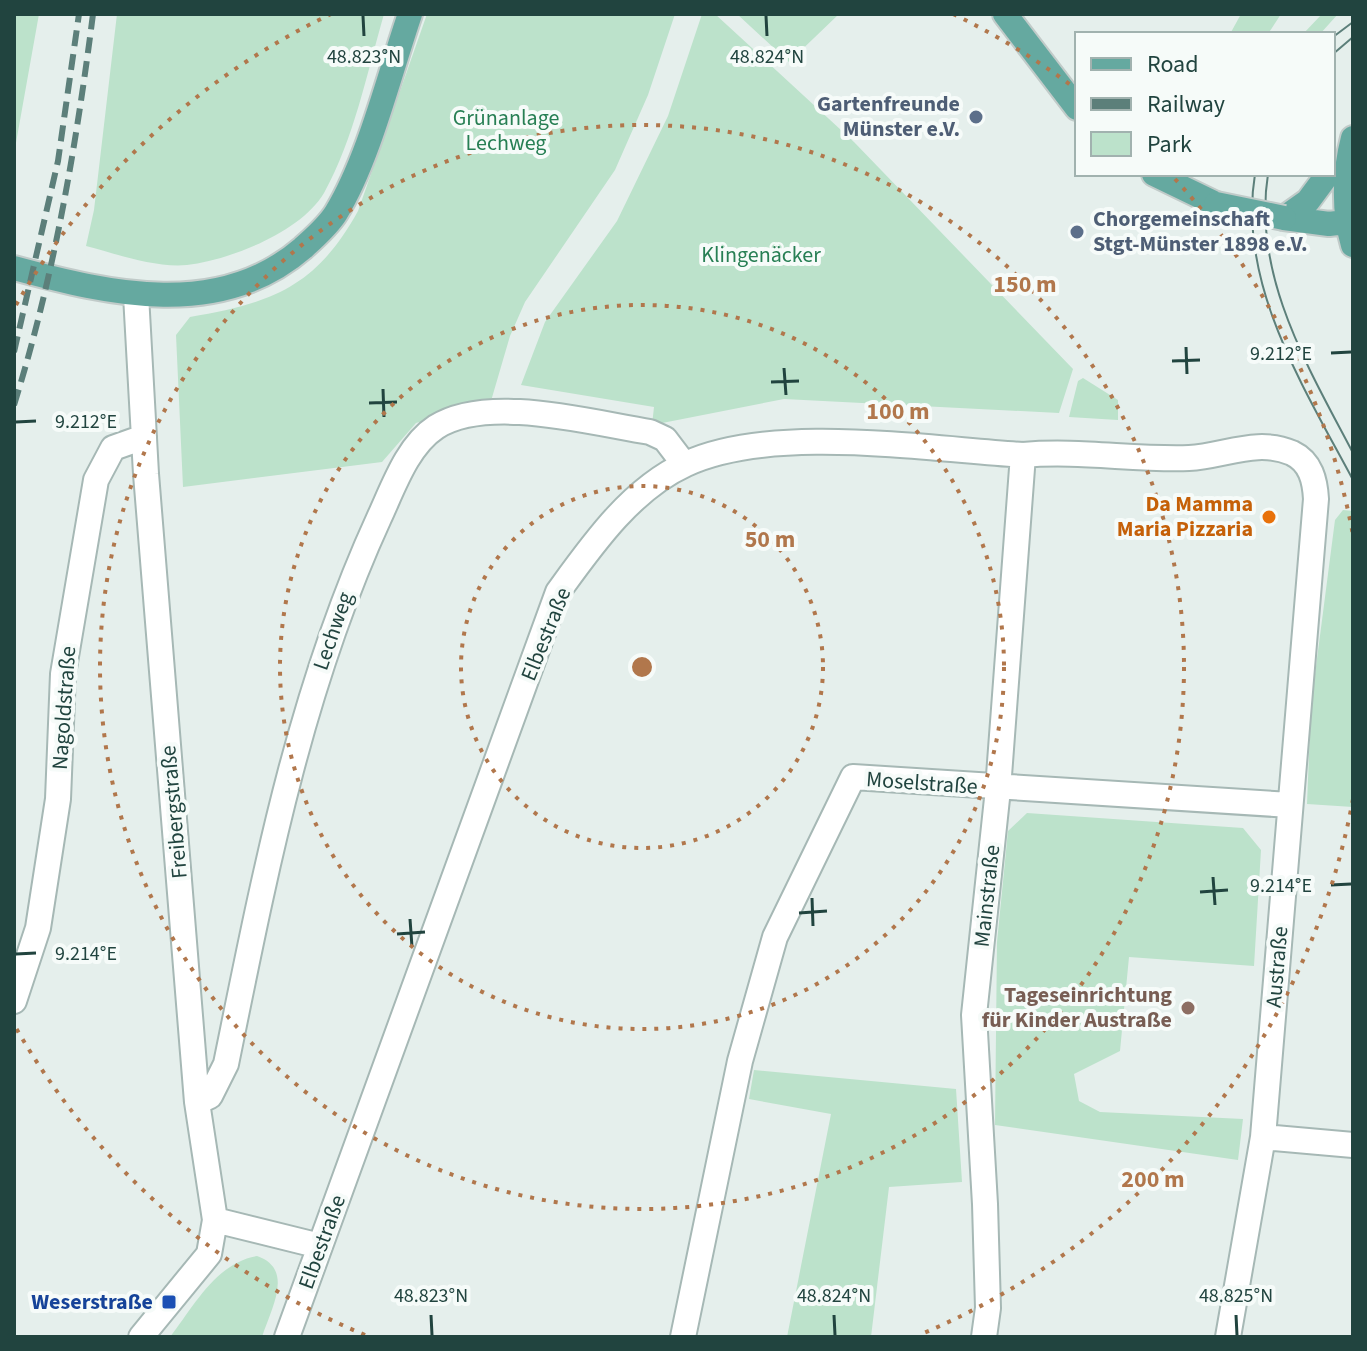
<svg xmlns="http://www.w3.org/2000/svg" width="1367" height="1351" viewBox="0 0 1367 1351" font-family="'Source Sans 3',sans-serif">
<style>
.green{fill:#bce2cb}
.lines{fill:none;stroke-linecap:round;stroke-linejoin:round}
.minor-casing{stroke:#a6b8b5;stroke-width:28}
.major-casing{stroke:#c1cbc9;stroke-width:28}
.minor{stroke:#fff;stroke-width:24}
.major{stroke:#65a9a0;stroke-width:24}
.tram{stroke:#5c7f7a;stroke-width:2}
.rail{stroke:#5c7f7a;stroke-width:6;stroke-dasharray:16 8;stroke-linecap:butt}
.major-bridge-casing{stroke:#c1cbc9;stroke-width:28;stroke-linecap:butt}
.major-bridge{stroke:#65a9a0;stroke-width:24}
.ticks{fill:none;stroke:#21443f;stroke-width:3}
.ring{fill:none;stroke:#b1774c;stroke-width:4;stroke-dasharray:4 8}
.service-dot{fill:#5c6f8a;stroke:#f6fbf9;stroke-width:3}
.food-dot{fill:#e8710a;stroke:#f6fbf9;stroke-width:3}
.education-dot{fill:#8d6e63;stroke:#f6fbf9;stroke-width:3}
.transit-dot{fill:#1a4fb4;stroke:#f6fbf9;stroke-width:3}
.labels{text-anchor:middle;dominant-baseline:central;stroke-width:8;stroke-linejoin:round;paint-order:stroke}
.service-label{font-size:22px;font-weight:bold;fill:#4e5e75;stroke:#f6fbf9;text-anchor:end}
.park-label{font-size:22px;fill:#277f54;stroke:#f6fbf9}
.food-label{font-size:22px;font-weight:bold;fill:#c56008;stroke:#f6fbf9;text-anchor:end}
.street-label{font-size:22px;fill:#21443f;stroke:#f6fbf9}
.education-label{font-size:22px;font-weight:bold;fill:#785e54;stroke:#f6fbf9;text-anchor:end}
.transit-label{font-size:22px;font-weight:bold;fill:#164399;stroke:#f6fbf9;text-anchor:end}
.ticks-label{font-size:20px;text-anchor:middle;fill:#21443f;stroke:#f6fbf9;stroke-width:8;stroke-linejoin:round;paint-order:stroke}
.centre{fill:#b1774c;stroke:#f6fbf9;stroke-width:4}
.ring-label{font-size:24px;text-anchor:middle;font-weight:bold;fill:#b1774c;stroke:#f6fbf9;stroke-width:8;stroke-linejoin:round;paint-order:stroke}
</style>
<rect width="100%" height="100%" fill="#e5efec"/>
<!-- green -->
<path class="green" d="M 14,14 L 39,14 L 14,154 Z
M 117,14 L 384,14 C 367,73 354,139 324,193 C 301,232 230,260 187,265 C 155,268 117,254 86,246 L 94,210 Z
M 427,14 L 675,14 L 648,95 L 615,170 L 525,302 L 510,336 L 491,401 L 416,423 L 382,462 L 183,487 L 176,335 L 190,317 C 272,303 316,287 358,211 Z
M 702,14 L 715,14 L 854,142 L 1073,369 L 1059,413 L 784,399 L 652,425 L 654,407 L 521,385 L 545,322 L 617,221 L 668,116 Z
M 737,14 L 839,14 L 789,62 Z
M 1241,14 L 1281,14 L 1268,34 L 1230,34 Z
M 1322,14 L 1338,14 L 1320,34 L 1303,34 Z
M 1083,378 L 1118,400 L 1118,420 L 1069,417 L 1078,381 Z
M 1343,510 L 1353,511 L 1353,807 L 1307,804 L 1311,705 L 1335,520 Z
M 1027,813 L 1243,828 L 1261,850 L 1254,966 L 1129,957 L 1120,1051 L 1074,1074 L 1079,1101 L 1100,1112 L 1243,1119 L 1238,1160 L 995,1125 L 997,942 L 1008,831 Z
M 754,1070 L 956,1089 L 962,1182 L 889,1187 L 871,1337 L 787,1337 L 831,1114 L 749,1099 Z
M 257,1256 C 295,1269 271,1309 262,1337 L 170,1337 C 194,1306 216,1263 257,1256 Z"/>
<g class="lines">
<!-- minor casing -->
<g class="minor-casing">
<path id="minor" d="M 136,295 L 146,474 L 197,1102 L 215,1220 L 209,1254 L 141,1337
M 14,1001 L 38,928 L 58,799 L 63,674 L 96,480 L 113,448 L 144,437
M 197,1102 L 210,1096 L 226,1064 C 264,878 299,692 379,518 C 393,488 407,446 436,427 C 488,394 592,423 650,432 L 665,439 L 684,464
M 1263,1137 L 1353,1145
M 215,1220 L 320,1246
M 287,1337 L 558,592 C 592,545 631,489 686,464 C 772,424 927,449 1023,455 C 1079,450 1134,460 1189,458 C 1225,456 1257,438 1292,453 C 1311,462 1315,481 1316,499 L 1263,1137 L 1228,1337
M 683,1337 L 740,1061 L 775,937 L 853,777 L 1290,805
M 984,1337 L 988,1308 L 985,1204 L 974,1015 L 998,789 L 1023,455"/>
</g>
<!-- major casing -->
<g class="major-casing">
<path id="major" d="M 1005,14 L 1077,108
M 1353,138 C 1344,172 1343,211 1353,245
M 1154,174 L 1216,204
M 1284,218 L 1329,224 L 1353,221
M 1284,218 L 1308,201 L 1328,174
M 14,268 C 110,294 220,320 303,248 C 314,238 328,226 336,213 C 369,159 389,75 410,14"/>
</g>
<!-- minor -->
<use href="#minor" class="minor"/>
<!-- major -->
<use href="#major" class="major"/>
<!-- tram -->
<path class="tram" d="M 1333,37 L 1353,22
M 1333,54 L 1353,37
M 1255,174 C 1237,283 1304,388 1353,480
M 1268,174 C 1252,275 1308,367 1353,453"/>
<!-- rail -->
<path class="rail" d="M 14,352 L 58,161 L 79,14
M 14,405 C 54,277 76,147 93,14"/>
<!-- major-bridge casing -->
<g class="major-bridge-casing">
<path id="major-bridge" d="M 1216,204 L 1284,218"/>
</g>
<!-- major-bridge -->
<use href="#major-bridge" class="major-bridge"/>
</g>
<!-- ticks -->
<path class="ticks" d="M 363,16 L 364,36M 766,16 L 767,36M 1186,347 L 1187,374M 1331,353 L 1351,352M 1172,361 L 1200,360M 784,368 L 786,395M 771,382 L 799,381M 383,389 L 384,417M 369,403 L 397,402M 16,422 L 36,421M 1213,877 L 1215,905M 1331,885 L 1351,884M 1200,892 L 1228,890M 812,898 L 813,926M 799,913 L 827,911M 410,919 L 412,947M 397,934 L 425,932M 16,954 L 36,953M 431,1315 L 432,1335M 834,1315 L 835,1335M 1236,1315 L 1237,1335"/>
<!-- distance rings -->
<g class="ring">
<circle cx="642" cy="667" r="181"/>
<circle cx="642" cy="667" r="362"/>
<circle cx="642" cy="667" r="542"/>
<path d="M1353 799A723 723 0 0 1 919 1335M365 1335A723 723 0 0 1 16 1028M16 305A723 723 0 0 1 331 14M953 14A723 723 0 0 1 1072 86M1175 179A723 723 0 0 1 1353 535"/>
</g>
<!-- markers -->
<g class="service-dot">
<circle cx="976" cy="117" r="8"/>
<circle cx="1077" cy="232" r="8"/>
</g>
<circle class="food-dot" cx="1269" cy="517" r="8"/>
<circle class="education-dot" cx="1188" cy="1008" r="8"/>
<rect class="transit-dot" x="161" y="1294" width="16" height="16" rx="4"/>
<g class="labels">
<!-- service labels -->
<g class="service-label">
<text x="960" y="104">Gartenfreunde<tspan x="960" dy="25">Münster e.V.</tspan></text>
<text x="1093" y="219" text-anchor="start">Chorgemeinschaft<tspan x="1093" dy="25">Stgt-Münster 1898 e.V.</tspan></text>
</g>
<!-- park labels -->
<g class="park-label">
<text x="506" y="118">Grünanlage<tspan x="506" dy="25">Lechweg</tspan></text>
<text x="761" y="255">Klingenäcker</text>
</g>
<!-- food labels -->
<g class="food-label">
<text x="1253" y="504">Da Mamma<tspan x="1253" dy="25">Maria Pizzaria</tspan></text>
</g>
<!-- street labels -->
<g class="street-label">
<text transform="translate(333 631) rotate(-71)">Lechweg</text>
<text transform="translate(546 634) rotate(-68)">Elbestraße</text>
<text transform="translate(64 708) rotate(-86)">Nagoldstraße</text>
<text transform="translate(922 783) rotate(4)">Moselstraße</text>
<text transform="translate(174 812) rotate(-95)">Freibergstraße</text>
<text transform="translate(987 896) rotate(-84)">Mainstraße</text>
<text transform="translate(1277 967) rotate(-85)">Austraße</text>
<text transform="translate(322 1242) rotate(-70)">Elbestraße</text>
</g>
<!-- education labels -->
<g class="education-label">
<text x="1172" y="995">Tageseinrichtung<tspan x="1172" dy="25">für Kinder Austraße</tspan></text>
</g>
<!-- transit labels -->
<g class="transit-label">
<text x="153" y="1302">Weserstraße</text>
</g>
</g>
<g class="ticks-label">
<text x="364" y="63">48.823°N</text>
<text x="767" y="63">48.824°N</text>
<text x="1281" y="360">9.212°E</text>
<text x="86" y="428">9.212°E</text>
<text x="1281" y="892">9.214°E</text>
<text x="86" y="960">9.214°E</text>
<text x="431" y="1302">48.823°N</text>
<text x="834" y="1302">48.824°N</text>
<text x="1236" y="1302">48.825°N</text>
</g>
<circle cx="642" cy="667" r="12" class="centre"/>
<g class="ring-label">
<text x="1025" y="292">150 m</text>
<text x="898" y="419">100 m</text>
<text x="770" y="547">50 m</text>
<text x="1153" y="1187">200 m</text>
</g>
<!-- border -->
<rect width="1367" height="1351" fill="none" stroke="#21443f" stroke-width="32"/>
<!-- legend -->
<rect x="1075" y="32" width="260" height="144" fill="#f6fbf9" stroke="#a1b2af" stroke-width="2"/>
<rect x="1091" y="58" width="40" height="12" fill="#65a9a0" stroke="#a1b2af" stroke-width="2"/>
<text x="1147" y="72" font-size="24" fill="#21443f">Road</text>
<rect x="1091" y="98" width="40" height="12" fill="#5c7f7a" stroke="#a1b2af" stroke-width="2"/>
<text x="1147" y="112" font-size="24" fill="#21443f">Railway</text>
<rect x="1091" y="132" width="40" height="24" fill="#bce2cb" stroke="#a1b2af" stroke-width="2"/>
<text x="1147" y="152" font-size="24" fill="#21443f">Park</text>
</svg>
